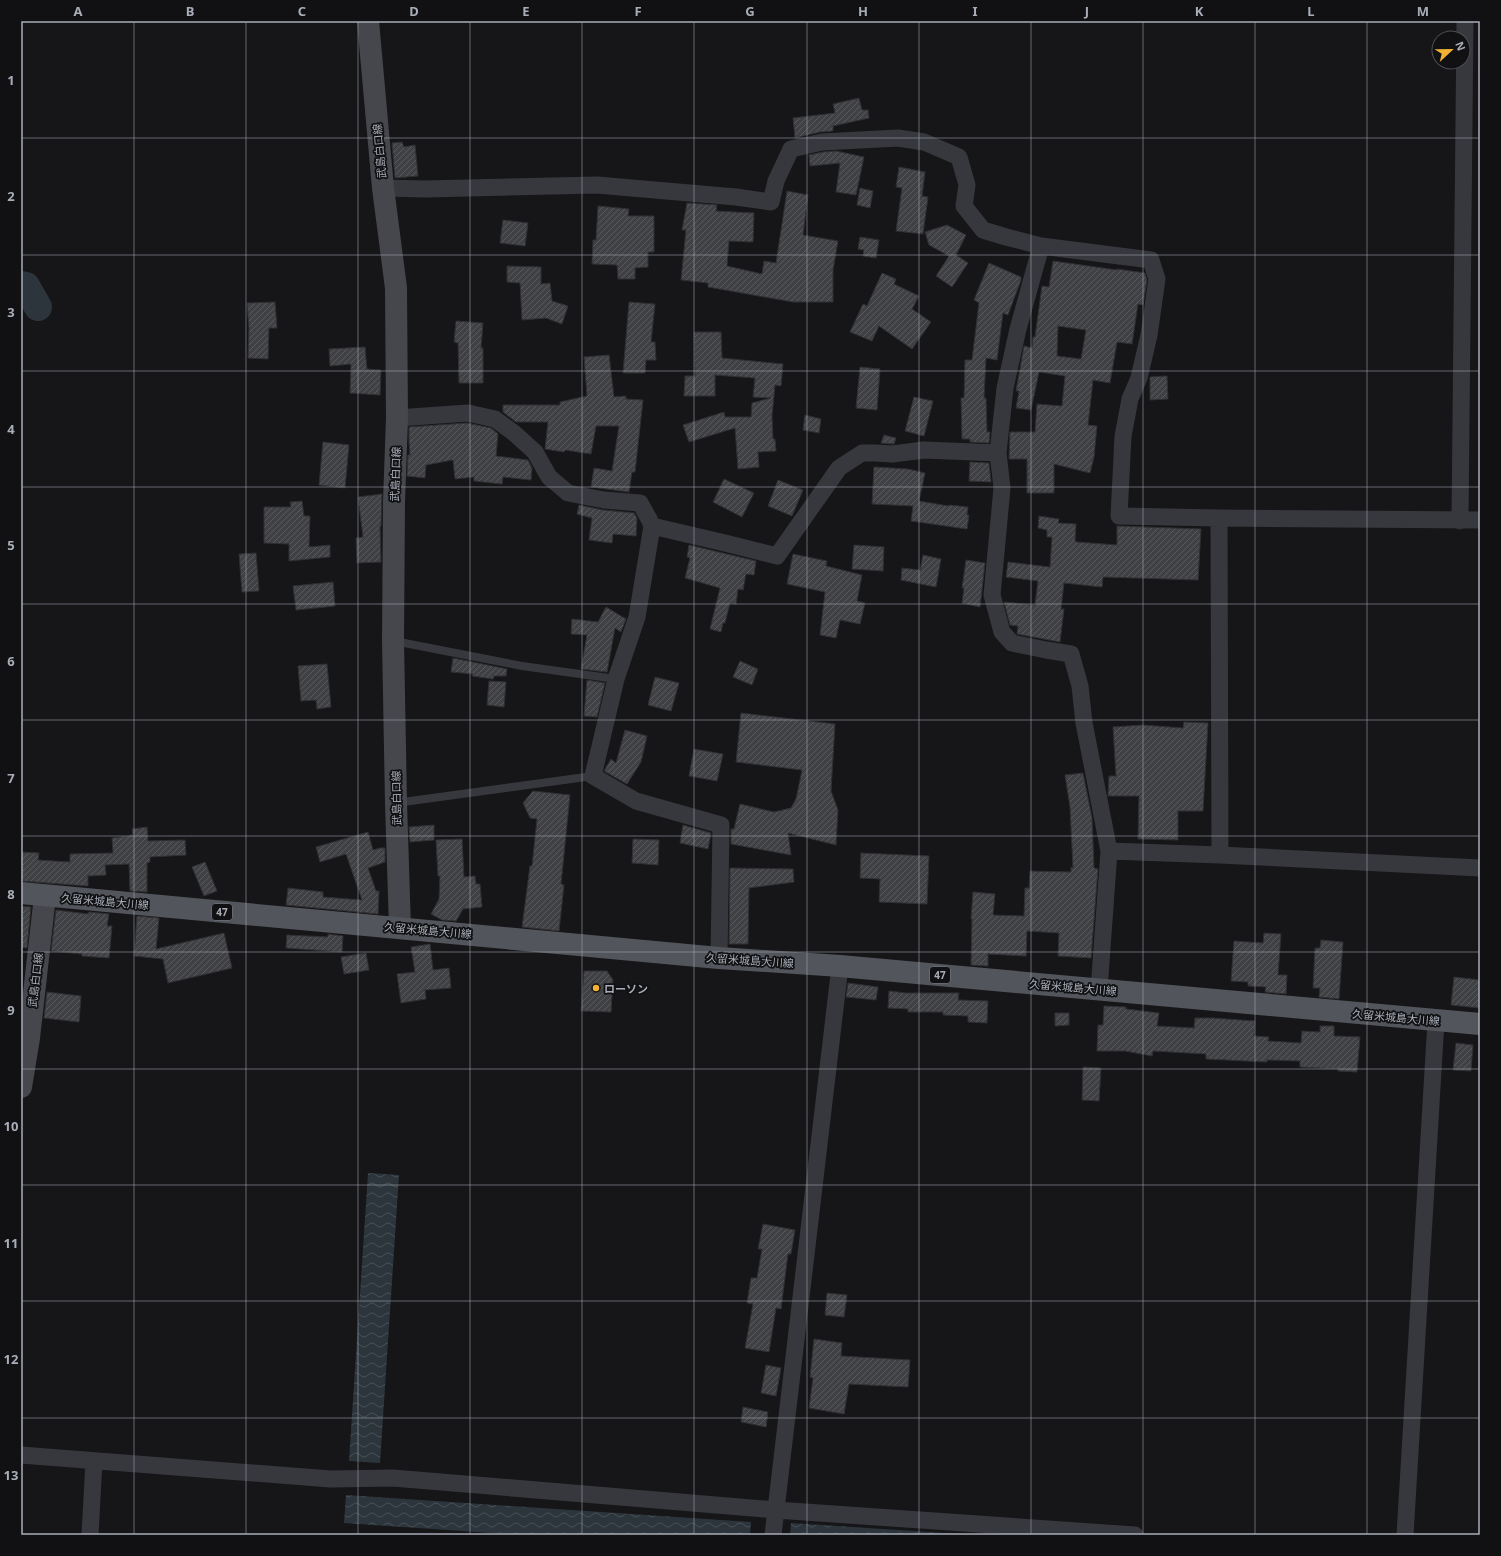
<svg xmlns="http://www.w3.org/2000/svg" width="1501" height="1556" viewBox="0 0 1501 1556" font-family="'Noto Sans','Noto Sans JP',sans-serif">
<style>
.water{fill:url(#water-waves)}
.lines{fill:none;stroke-linecap:round;stroke-linejoin:round}
.river{stroke:#2c353c;stroke-width:28}
.building{fill:url(#building-hatch);stroke:#303034;fill-rule:evenodd}
.lane{stroke:#37383d;stroke-width:8}
.street{stroke:#37383d;stroke-width:17}
.secondary{stroke:#45474d;stroke-width:22}
.primary{stroke:#53555c;stroke-width:22}
.grid{fill:none;stroke:#a8adb8;stroke-width:1;stroke-opacity:0.55}
.poi-dot{fill:#f2b134;stroke:#111113;stroke-width:1.5}
.labels{text-anchor:middle;dominant-baseline:central;stroke-width:3.5;stroke-linejoin:round;paint-order:stroke}
.shield{fill:#111113;stroke:#7b7e86;stroke-width:1}
.shield-label{font-size:10px;font-weight:bold;fill:#a8adb8}
.street-label{font-size:11px;fill:#a8adb8;stroke:#111113}
.poi-label{font-size:11px;font-weight:bold;fill:#a8adb8;stroke:#111113;text-anchor:start}
.neatline{fill:none;stroke:#a8adb8;stroke-width:1.5}
.grid-label{font-size:13px;text-anchor:middle;font-weight:bold;fill:#a8adb8}
</style>
<defs>
<pattern id="water-waves" width="16" height="10" patternUnits="userSpaceOnUse"><rect width="16" height="10" fill="#2c353c"/><path d="M0 5q4-4 8 0t8 0" fill="none" stroke="#485056"/></pattern>
<pattern id="building-hatch" width="6" height="6" patternUnits="userSpaceOnUse"><rect width="6" height="6" fill="#404145"/><path d="M-1 1l2-2M0 6l6-6M5 7l2-2" fill="none" stroke="#595a5e"/></pattern>
</defs>
<rect width="100%" height="100%" fill="#161618"/>
<!-- water -->
<path class="water" d="M 368,1173 L 399,1175 L 380,1463 L 349,1461 Z
M 346,1495 L 751,1522 L 750,1535 L 520,1535 L 344,1523 Z
M 791,1523 L 975,1535 L 790,1535 Z"/>
<g class="lines">
<!-- river -->
<path class="river" d="M 21,285 L 26,286 L 38,307"/>
</g>
<!-- building -->
<path class="building" d="M 859,98 L 862,110 L 868,110 L 869,118 L 833,126 L 833,131 L 820,132 L 795,138 L 793,118 L 835,113 L 833,104 Z
M 402,142 L 404,147 L 415,145 L 418,176 L 395,178 L 392,143 Z
M 836,151 L 864,157 L 856,195 L 836,192 L 840,163 L 810,166 L 809,155 L 823,152 Z
M 899,167 L 925,172 L 922,196 L 928,197 L 923,234 L 896,231 L 902,188 L 896,187 Z
M 860,188 L 873,191 L 870,208 L 857,205 Z
M 787,191 L 808,195 L 803,235 L 838,241 L 833,270 L 833,302 L 793,302 L 708,287 L 708,283 L 681,280 L 686,230 L 682,230 L 687,203 L 717,205 L 716,211 L 754,213 L 753,242 L 729,241 L 727,266 L 762,274 L 764,261 L 776,263 Z
M 598,206 L 629,209 L 628,216 L 654,216 L 654,252 L 648,252 L 648,267 L 635,268 L 635,279 L 618,279 L 617,265 L 592,264 L 593,240 L 596,240 Z
M 503,220 L 528,223 L 525,246 L 500,243 Z
M 947,225 L 966,235 L 956,255 L 968,263 L 952,287 L 936,276 L 949,256 L 929,245 L 925,232 Z
M 860,237 L 879,240 L 876,258 L 863,256 L 864,250 L 858,249 Z
M 1053,261 L 1117,270 L 1117,269 L 1145,273 L 1147,280 L 1143,305 L 1138,304 L 1132,344 L 1117,342 L 1110,383 L 1093,380 L 1088,425 L 1097,426 L 1094,457 L 1090,473 L 1054,464 L 1054,493 L 1027,493 L 1027,459 L 1009,459 L 1010,432 L 1035,432 L 1037,404 L 1062,406 L 1065,376 L 1039,372 L 1031,410 L 1016,408 L 1019,391 L 1016,391 L 1024,346 L 1032,348 L 1033,337 L 1035,337 L 1042,286 L 1049,287 ZM 1058,326 L 1086,330 L 1081,359 L 1057,356 Z
M 989,263 L 1021,277 L 1021,280 L 1008,315 L 1003,313 L 997,360 L 986,358 L 984,398 L 986,398 L 987,432 L 990,432 L 989,443 L 970,442 L 970,439 L 962,439 L 961,398 L 964,398 L 965,360 L 972,360 L 979,303 L 974,300 Z
M 507,266 L 541,267 L 541,284 L 550,283 L 552,301 L 568,306 L 562,324 L 546,318 L 522,320 L 520,283 L 507,282 Z
M 882,273 L 896,279 L 894,284 L 919,296 L 912,309 L 931,322 L 912,349 L 879,326 L 872,341 L 850,332 L 863,304 L 867,306 Z
M 275,302 L 277,328 L 269,328 L 268,359 L 248,358 L 249,328 L 247,303 Z
M 629,302 L 655,304 L 651,342 L 655,342 L 656,360 L 646,360 L 645,373 L 623,373 Z
M 456,321 L 483,323 L 481,348 L 483,348 L 483,383 L 459,383 L 458,343 L 454,342 Z
M 694,332 L 721,332 L 722,358 L 783,364 L 781,386 L 775,385 L 772,416 L 773,439 L 775,439 L 776,451 L 758,452 L 759,467 L 738,469 L 735,428 L 689,442 L 683,425 L 724,412 L 725,417 L 751,417 L 752,403 L 771,398 L 753,397 L 755,378 L 715,375 L 715,396 L 684,396 L 685,376 L 695,376 Z
M 365,347 L 367,369 L 381,370 L 380,395 L 350,393 L 351,364 L 330,366 L 329,349 Z
M 609,355 L 614,397 L 626,396 L 626,399 L 643,400 L 635,472 L 632,472 L 629,492 L 591,487 L 594,468 L 612,471 L 619,426 L 596,426 L 591,454 L 565,450 L 564,452 L 545,449 L 548,422 L 516,422 L 503,412 L 503,405 L 560,405 L 560,402 L 587,396 L 584,357 Z
M 860,367 L 880,369 L 877,410 L 856,408 Z
M 1167,376 L 1168,399 L 1150,400 L 1150,377 Z
M 914,397 L 933,401 L 924,436 L 905,431 Z
M 805,415 L 821,419 L 819,433 L 803,430 Z
M 467,423 L 491,428 L 498,434 L 496,456 L 528,460 L 532,468 L 531,480 L 503,477 L 502,484 L 474,481 L 474,477 L 455,479 L 453,460 L 426,465 L 425,478 L 407,476 L 408,455 L 410,455 L 409,442 L 409,427 Z
M 884,435 L 896,438 L 894,444 L 881,443 Z
M 323,442 L 349,445 L 345,488 L 319,485 Z
M 970,462 L 989,463 L 991,482 L 969,481 Z
M 874,467 L 908,469 L 925,473 L 919,501 L 948,506 L 949,505 L 968,507 L 967,515 L 969,515 L 967,529 L 911,521 L 913,506 L 872,504 Z
M 724,479 L 754,493 L 742,517 L 713,502 Z
M 778,480 L 803,490 L 792,516 L 768,506 Z
M 382,494 L 381,526 L 380,526 L 381,562 L 357,563 L 356,538 L 363,537 L 358,497 Z
M 302,501 L 304,516 L 310,516 L 309,547 L 330,545 L 330,557 L 289,561 L 289,544 L 264,543 L 264,507 L 291,507 L 290,502 Z
M 579,505 L 603,510 L 634,513 L 637,518 L 636,536 L 613,534 L 612,543 L 589,540 L 592,518 L 577,514 Z
M 1039,516 L 1059,519 L 1058,523 L 1076,524 L 1075,541 L 1077,542 L 1117,545 L 1117,526 L 1201,529 L 1198,580 L 1103,577 L 1102,587 L 1064,583 L 1061,609 L 1064,609 L 1060,642 L 1017,634 L 1018,626 L 1010,625 L 1004,602 L 1035,605 L 1038,581 L 1006,577 L 1008,562 L 1050,567 L 1052,537 L 1047,537 L 1047,530 L 1038,528 Z
M 689,545 L 756,561 L 754,575 L 746,574 L 743,590 L 738,589 L 736,604 L 730,603 L 725,623 L 723,623 L 721,632 L 710,629 L 720,588 L 685,578 L 690,558 L 687,557 Z
M 854,545 L 884,547 L 883,571 L 852,569 Z
M 256,553 L 259,591 L 242,592 L 239,554 Z
M 793,554 L 827,561 L 826,566 L 862,575 L 857,601 L 865,603 L 860,624 L 840,620 L 836,638 L 820,635 L 825,592 L 787,584 Z
M 923,555 L 941,559 L 936,587 L 901,580 L 902,568 L 920,570 Z
M 966,560 L 985,563 L 980,607 L 962,603 L 964,588 L 962,588 Z
M 333,582 L 335,606 L 296,610 L 293,586 Z
M 606,607 L 626,619 L 621,632 L 615,628 L 607,672 L 581,669 L 587,635 L 571,634 L 572,619 L 598,622 Z
M 453,658 L 507,669 L 506,676 L 494,676 L 493,679 L 472,676 L 473,674 L 451,672 Z
M 740,661 L 758,669 L 752,685 L 733,677 Z
M 327,664 L 331,707 L 317,709 L 316,700 L 301,701 L 298,666 Z
M 655,677 L 679,683 L 671,711 L 648,705 Z
M 587,680 L 605,683 L 597,717 L 584,716 Z
M 489,681 L 506,682 L 504,707 L 487,705 Z
M 741,713 L 835,724 L 831,791 L 838,810 L 836,845 L 788,833 L 791,855 L 731,844 L 731,829 L 734,829 L 740,804 L 774,812 L 791,808 L 796,799 L 802,770 L 736,762 Z
M 1184,722 L 1208,723 L 1203,811 L 1178,811 L 1178,840 L 1138,839 L 1139,796 L 1108,796 L 1109,776 L 1116,776 L 1113,727 L 1143,725 L 1183,728 Z
M 625,730 L 647,736 L 641,762 L 627,784 L 604,771 L 611,759 L 616,763 Z
M 694,749 L 723,754 L 717,781 L 689,776 Z
M 1083,773 L 1092,818 L 1094,868 L 1098,869 L 1091,958 L 1058,956 L 1059,933 L 1027,931 L 1026,956 L 988,954 L 988,966 L 971,965 L 972,919 L 971,919 L 973,892 L 995,894 L 993,915 L 1024,916 L 1025,888 L 1029,888 L 1030,871 L 1071,872 L 1071,867 L 1073,868 L 1070,807 L 1065,775 Z
M 533,791 L 570,795 L 561,884 L 564,885 L 559,931 L 522,927 L 530,866 L 532,866 L 537,819 L 530,818 L 523,803 Z
M 434,825 L 434,840 L 410,842 L 409,827 Z
M 683,825 L 711,833 L 708,849 L 680,843 Z
M 147,827 L 148,841 L 185,840 L 186,855 L 150,857 L 150,862 L 147,863 L 147,892 L 130,891 L 129,864 L 105,865 L 106,875 L 88,876 L 88,886 L 21,881 L 21,852 L 39,853 L 38,860 L 70,862 L 70,854 L 113,853 L 112,838 L 130,836 L 130,835 L 133,835 L 132,829 Z
M 368,832 L 373,850 L 380,848 L 385,848 L 385,862 L 368,868 L 376,891 L 379,891 L 378,914 L 286,905 L 288,888 L 323,892 L 323,897 L 362,900 L 346,854 L 320,862 L 316,847 Z
M 462,839 L 464,877 L 475,876 L 476,884 L 480,884 L 482,907 L 463,909 L 456,921 L 442,920 L 431,914 L 439,899 L 440,876 L 438,876 L 436,840 Z
M 633,839 L 659,840 L 658,865 L 632,863 Z
M 861,853 L 929,856 L 927,904 L 879,902 L 880,879 L 860,878 Z
M 205,862 L 217,891 L 204,896 L 192,867 Z
M 730,868 L 793,869 L 794,882 L 749,888 L 748,944 L 729,944 Z
M 21,906 L 31,907 L 27,948 L 21,947 Z
M 56,910 L 88,914 L 89,912 L 109,914 L 107,926 L 112,926 L 109,958 L 82,956 L 82,954 L 51,951 Z
M 137,916 L 159,918 L 156,949 L 224,933 L 232,968 L 168,983 L 163,959 L 134,956 Z
M 1264,933 L 1281,934 L 1278,975 L 1287,975 L 1286,994 L 1265,992 L 1266,987 L 1248,986 L 1248,982 L 1231,981 L 1234,941 L 1263,943 Z
M 328,934 L 343,936 L 342,952 L 286,948 L 287,935 L 328,937 Z
M 1321,940 L 1343,942 L 1339,999 L 1319,997 L 1320,988 L 1313,988 L 1315,948 L 1320,948 Z
M 430,944 L 433,970 L 449,968 L 451,988 L 425,990 L 426,999 L 401,1003 L 397,974 L 415,972 L 411,947 Z
M 366,953 L 369,970 L 344,974 L 341,957 Z
M 584,971 L 607,971 L 613,980 L 611,1012 L 581,1011 Z
M 1454,977 L 1480,980 L 1480,1008 L 1451,1005 Z
M 848,983 L 878,987 L 876,1000 L 846,997 Z
M 889,991 L 906,993 L 959,993 L 958,1000 L 988,1001 L 987,1023 L 968,1022 L 968,1016 L 943,1015 L 943,1012 L 908,1012 L 908,1009 L 888,1008 Z
M 47,992 L 81,996 L 79,1022 L 44,1018 Z
M 1104,1006 L 1126,1007 L 1126,1009 L 1159,1013 L 1157,1026 L 1194,1028 L 1195,1018 L 1212,1018 L 1255,1021 L 1254,1036 L 1269,1037 L 1268,1041 L 1301,1043 L 1302,1031 L 1320,1032 L 1320,1026 L 1334,1026 L 1334,1036 L 1360,1037 L 1357,1072 L 1338,1071 L 1338,1069 L 1300,1067 L 1300,1061 L 1267,1060 L 1267,1062 L 1206,1059 L 1206,1054 L 1153,1051 L 1152,1056 L 1125,1051 L 1097,1051 L 1098,1025 L 1103,1025 Z
M 1055,1013 L 1069,1013 L 1069,1025 L 1055,1026 Z
M 1456,1043 L 1473,1045 L 1471,1071 L 1453,1070 Z
M 1083,1067 L 1101,1068 L 1099,1101 L 1082,1100 Z
M 763,1224 L 795,1230 L 791,1254 L 788,1254 L 781,1309 L 776,1308 L 769,1352 L 745,1348 L 753,1304 L 747,1303 L 751,1278 L 757,1278 L 762,1249 L 758,1249 Z
M 827,1293 L 847,1295 L 844,1317 L 825,1315 Z
M 814,1339 L 842,1343 L 841,1356 L 910,1360 L 908,1387 L 849,1384 L 844,1414 L 809,1408 L 813,1378 L 810,1377 Z
M 766,1365 L 781,1368 L 776,1396 L 761,1393 Z
M 743,1407 L 768,1412 L 766,1427 L 741,1422 Z"/>
<g class="lines">
<!-- lane -->
<path class="lane" d="M 394,641 L 522,666 L 616,679
M 396,803 L 593,776"/>
<!-- street -->
<path class="street" d="M 383,188 L 425,189 L 597,185 L 736,197 L 771,202 L 776,181 L 791,149 L 822,142 L 898,138 L 924,142 L 959,157 L 967,185 L 964,206 L 983,230 L 1006,237 L 1041,246 L 1151,260 L 1157,279 L 1149,335 L 1139,378 L 1130,399 L 1123,436 L 1119,516 L 1219,518 L 1480,520
M 1041,246 L 1018,329 L 1005,388 L 998,453 L 1002,488 L 992,595 L 1002,632 L 1012,643 L 1046,650 L 1071,654 L 1080,686 L 1084,723 L 1109,851 L 1099,990
M 397,418 L 468,413 L 495,419 L 514,433 L 535,452 L 549,477 L 568,493 L 604,500 L 640,503 L 649,519 L 652,526 L 637,617 L 616,679 L 593,776 L 636,801 L 721,825 L 719,958
M 1460,521 L 1465,21
M 652,526 L 725,543 L 777,556 L 839,468 L 862,453 L 875,453 L 892,454 L 924,450 L 998,453
M 1109,851 L 1220,855 L 1219,518
M 1220,855 L 1480,868
M 21,1455 L 331,1479 L 393,1478 L 776,1510 L 1135,1535
M 90,1535 L 94,1461
M 773,1535 L 840,966
M 1405,1535 L 1436,1021"/>
<!-- secondary -->
<path class="secondary" d="M 368,21 L 383,188 L 396,288 L 397,418 L 394,502 L 393,641 L 396,803 L 400,928
M 21,1087 L 29,1038 L 45,896"/>
<!-- primary -->
<path class="primary" d="M 21,893 L 719,958 L 840,966 L 1480,1024"/>
</g>
<!-- grid -->
<path class="grid" d="M 134,21 L 134,1535M 246,21 L 246,1535M 358,21 L 358,1535M 470,21 L 470,1535M 582,21 L 582,1535M 694,21 L 694,1535M 807,21 L 807,1535M 919,21 L 919,1535M 1031,21 L 1031,1535M 1143,21 L 1143,1535M 1255,21 L 1255,1535M 1367,21 L 1367,1535M 21,138 L 1480,138M 21,255 L 1480,255M 21,371 L 1480,371M 21,487 L 1480,487M 21,604 L 1480,604M 21,720 L 1480,720M 21,836 L 1480,836M 21,952 L 1480,952M 21,1069 L 1480,1069M 21,1185 L 1480,1185M 21,1301 L 1480,1301M 21,1418 L 1480,1418"/>
<!-- markers -->
<circle class="poi-dot" cx="596" cy="988" r="4"/>
<g class="labels">
<!-- shield labels -->
<g class="shield">
<rect x="212" y="904" width="20" height="16" rx="3"/>
<rect x="930" y="967" width="20" height="16" rx="3"/>
</g>
<g class="shield-label">
<text x="222" y="912">47</text>
<text x="940" y="975">47</text>
</g>
<!-- street labels -->
<g class="street-label">
<text transform="translate(379 151) rotate(-95)">武島白口線</text>
<text transform="translate(395 474) rotate(-88)">武島白口線</text>
<text transform="translate(396 798) rotate(-91)">武島白口線</text>
<text transform="translate(105 901) rotate(5)">久留米城島大川線</text>
<text transform="translate(428 930) rotate(5)">久留米城島大川線</text>
<text transform="translate(750 960) rotate(4)">久留米城島大川線</text>
<text transform="translate(35 980) rotate(-83)">武島白口線</text>
<text transform="translate(1073 987) rotate(5)">久留米城島大川線</text>
<text transform="translate(1396 1017) rotate(5)">久留米城島大川線</text>
</g>
<!-- poi labels -->
<g class="poi-label">
<text x="604" y="988">ローソン</text>
</g>
</g>
<!-- border -->
<rect width="1501" height="1556" fill="none" stroke="#111113" stroke-width="44"/>
<!-- north arrow -->
<g transform="translate(1451 50) rotate(68)"><circle r="19" fill="#111113" stroke="#4d4f55"/>
<path d="M0-3L7 15L0 10L-7 15Z" fill="#f2b134"/>
<text y="-6" font-size="11" font-weight="bold" text-anchor="middle" fill="#a8adb8">N</text>
</g>
<rect x="22" y="22" width="1457" height="1512" class="neatline"/>
<g class="grid-label">
<text x="78" y="16">A</text>
<text x="190" y="16">B</text>
<text x="302" y="16">C</text>
<text x="414" y="16">D</text>
<text x="526" y="16">E</text>
<text x="638" y="16">F</text>
<text x="750" y="16">G</text>
<text x="863" y="16">H</text>
<text x="975" y="16">I</text>
<text x="1087" y="16">J</text>
<text x="1199" y="16">K</text>
<text x="1311" y="16">L</text>
<text x="1423" y="16">M</text>
<text x="11" y="85">1</text>
<text x="11" y="201">2</text>
<text x="11" y="317">3</text>
<text x="11" y="434">4</text>
<text x="11" y="550">5</text>
<text x="11" y="666">6</text>
<text x="11" y="783">7</text>
<text x="11" y="899">8</text>
<text x="11" y="1015">9</text>
<text x="11" y="1131">10</text>
<text x="11" y="1248">11</text>
<text x="11" y="1364">12</text>
<text x="11" y="1480">13</text>
</g>
</svg>
